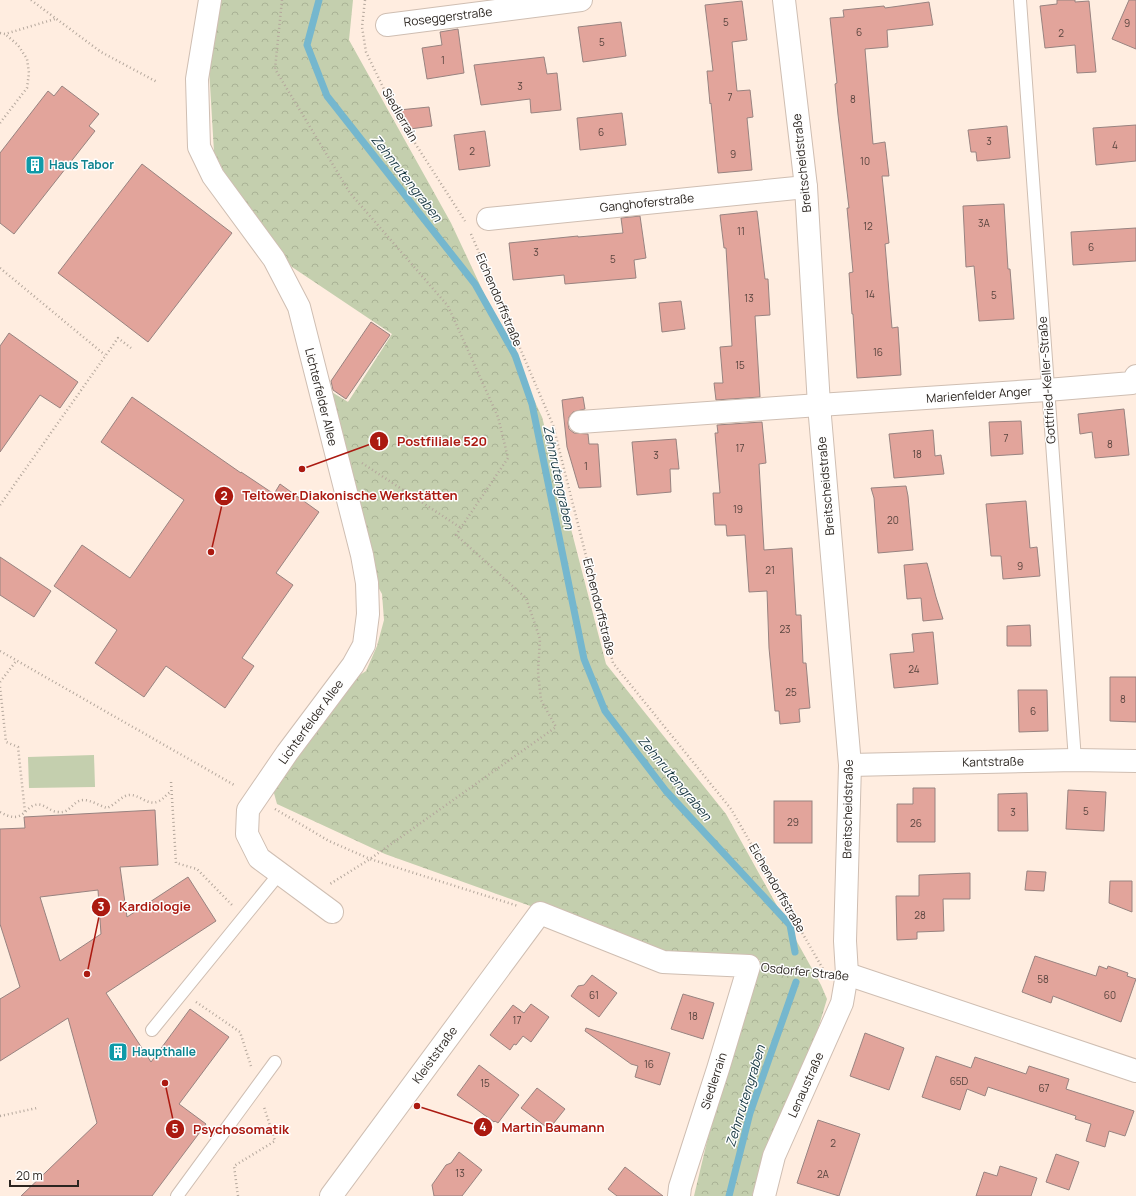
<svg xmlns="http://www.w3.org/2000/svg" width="1136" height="1196" font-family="Manrope,sans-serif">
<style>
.grass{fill:#c4cfae}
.park{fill:url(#park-crowns)}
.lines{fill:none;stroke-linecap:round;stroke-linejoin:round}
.stream{stroke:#75b7ce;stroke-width:7}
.building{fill:#e2a49b;stroke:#988380;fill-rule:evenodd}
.lane-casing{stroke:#cfbeb2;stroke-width:14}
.street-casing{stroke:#cfbeb2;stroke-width:24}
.path{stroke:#b4a79c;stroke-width:2.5;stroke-dasharray:1 3;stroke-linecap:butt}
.lane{stroke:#fff;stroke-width:12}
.street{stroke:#fff;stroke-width:22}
.labels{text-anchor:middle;stroke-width:3;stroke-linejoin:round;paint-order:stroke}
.number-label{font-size:10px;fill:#59453f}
.street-label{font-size:12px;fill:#2b2520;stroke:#fefefe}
.culture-label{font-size:12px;font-weight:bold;fill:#0d838f;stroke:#fefefe;text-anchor:start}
.water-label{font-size:13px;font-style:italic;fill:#173741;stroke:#fefefe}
.leader{fill:none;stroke:#ab1a11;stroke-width:1.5}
.callout-dot{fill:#ab1a11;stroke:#fefefe;stroke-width:1.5}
.mark-label{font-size:12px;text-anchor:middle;font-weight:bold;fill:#fff}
.callout-label{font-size:13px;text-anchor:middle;font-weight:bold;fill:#ab1a11;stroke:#fefefe;stroke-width:3;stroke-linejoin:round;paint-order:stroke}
</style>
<defs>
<pattern id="park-crowns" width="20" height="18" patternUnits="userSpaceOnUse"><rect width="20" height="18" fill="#c4cfae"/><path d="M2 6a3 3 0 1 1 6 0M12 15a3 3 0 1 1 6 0" fill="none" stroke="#a9b295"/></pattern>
</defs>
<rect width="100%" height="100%" fill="#ffede0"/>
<polygon class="grass" points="94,755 95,787 29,788 28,757"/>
<polygon class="park" points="221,0 353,0 349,40 451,223 542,417 606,664 726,814 821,985 827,999 808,1062 766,1147 752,1196 694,1196 709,1133 760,960 657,956 553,914 385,854 277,804 272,786 349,682 366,671 377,646 384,620 382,594 373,578 322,386 348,402 392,334 292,267 239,202 214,152 209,68"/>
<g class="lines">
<g class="stream">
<polyline points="319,0 307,45 327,96 475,284 515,355 532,404 584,659 605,711 666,791 790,925 795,952"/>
<polyline points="729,1196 750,1113 796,982"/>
</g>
</g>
<g class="building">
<polygon points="1057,0 1075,0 1075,2 1089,1 1096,72 1077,73 1075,45 1045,48 1040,6 1057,4"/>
<polygon points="1129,0 1136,0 1136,49 1112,39"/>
<polygon points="742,1 747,40 732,42 737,91 750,90 753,117 747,118 752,170 718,173 711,103 710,104 707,71 713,71 705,5"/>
<polygon points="929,2 933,25 887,30 888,47 865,49 873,144 885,142 889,176 882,176 889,243 885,244 892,328 898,327 901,375 857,378 853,314 852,314 849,273 853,272 847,208 849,208 838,115 835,84 837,83 830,18 844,17 843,10 884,6 885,8"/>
<polygon points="621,22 626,56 583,62 578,27"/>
<polygon points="458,29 464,73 427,79 422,48 442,45 440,32"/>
<polygon points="544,57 547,74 557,73 561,110 531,113 530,99 481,105 474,65"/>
<polygon points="62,86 99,114 89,126 95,131 14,234 0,223 0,153 48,91 54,96"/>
<polygon points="429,107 432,126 410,129 399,110"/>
<polygon points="622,113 626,145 580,150 577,118"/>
<polygon points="1136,125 1136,161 1096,165 1093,128"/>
<polygon points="1007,126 1010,158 977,161 976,152 971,152 968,130"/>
<polygon points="485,131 490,166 459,170 454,135"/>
<polygon points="142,164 232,233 148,342 58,273"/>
<polygon points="1004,204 1008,269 1010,269 1014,319 979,321 974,266 966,267 963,206"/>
<polygon points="757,211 765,279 768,279 770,315 755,316 760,397 716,400 714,383 723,383 720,347 732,346 726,248 724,248 720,215"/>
<polygon points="640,216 646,258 634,260 636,278 565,284 564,275 513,280 509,243 578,236 578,237 623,233 621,218"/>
<polygon points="1136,228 1136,261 1073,265 1071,232"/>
<polygon points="681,301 685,329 662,332 659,303"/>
<polygon points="371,322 390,335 346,399 333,390 331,381"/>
<polygon points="9,333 78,382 60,408 40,395 0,452 0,346"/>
<polygon points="132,397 241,473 241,472 274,494 280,484 319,512 276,573 293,585 242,658 254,666 225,708 166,666 144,697 95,663 117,630 54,586 82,545 130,578 184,500 101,442"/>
<polygon points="583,397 585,409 573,412 569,417 568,423 569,429 574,433 588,434 589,444 598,444 601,487 579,488 567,447 562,400"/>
<polygon points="1124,409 1129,455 1095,458 1092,432 1080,434 1078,414"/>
<polygon points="1021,421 1023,454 991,456 989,422"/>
<polygon points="762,422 766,463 759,464 764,550 792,548 796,615 801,615 803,663 806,663 810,708 799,709 800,722 780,724 779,711 775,711 769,648 767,591 749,592 745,535 727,536 726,525 715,525 713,493 720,493 715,433 718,433 717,425"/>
<polygon points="933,430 935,456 941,455 944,474 894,478 889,434"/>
<polygon points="676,439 679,469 670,469 671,492 637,495 632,442"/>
<polygon points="906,486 908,496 913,550 878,553 874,498 871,488"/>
<polygon points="1026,501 1030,548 1037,547 1040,576 1003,579 1001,556 991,556 986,504"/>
<polygon points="0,557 51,591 34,617 0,595"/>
<polygon points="927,563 936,597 943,619 923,621 921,598 907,599 904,565"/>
<polygon points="1030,625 1031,646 1007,646 1007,626"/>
<polygon points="933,632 938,684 894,688 890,654 914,652 912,634"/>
<polygon points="1110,677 1136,677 1136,722 1110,721"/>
<polygon points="1018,690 1047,690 1048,731 1019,732"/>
<polygon points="913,788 935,788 935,842 897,842 897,804 913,804"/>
<polygon points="1068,790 1106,792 1104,831 1066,829"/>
<polygon points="1027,793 1028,831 998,831 998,794"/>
<rect x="774" y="801" width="38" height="42"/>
<path d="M155,810L158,865L120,867L127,917L188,877L216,921L106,993L151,1062L190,1009L229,1037L179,1104L206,1124L152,1196H21L97,1123L68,1018L0,1061V999L20,987L0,924V829L25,828L24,817ZM98,890L101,934L60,961L40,897Z"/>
<polygon points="1027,871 1046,872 1044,891 1025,890"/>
<polygon points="970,873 970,899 943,899 944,931 917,932 917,939 897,940 896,896 919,896 919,875"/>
<polygon points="1110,881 1132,881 1132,912 1109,903"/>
<polygon points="1035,956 1096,976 1099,966 1107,969 1108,966 1128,973 1127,976 1136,979 1121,1022 1053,996 1051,1003 1022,992"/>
<polygon points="592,975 617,993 599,1017 571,996 578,986 584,985"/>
<polygon points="683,994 714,1003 703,1039 671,1029"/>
<polygon points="531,1004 549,1017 531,1042 523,1036 516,1045 514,1044 510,1050 490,1035 513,1005 524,1013"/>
<polygon points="586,1028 670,1053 660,1085 635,1077 638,1066 631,1064 585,1031"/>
<polygon points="865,1033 904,1048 889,1090 850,1076"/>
<polygon points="936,1056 971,1068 975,1057 1026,1074 1029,1066 1069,1079 1066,1089 1134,1111 1125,1136 1109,1131 1105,1147 1086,1141 1091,1124 1075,1119 1076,1116 988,1087 985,1096 967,1089 960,1110 922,1097"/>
<polygon points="479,1065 519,1095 498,1123 495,1121 494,1122 457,1095"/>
<polygon points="537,1088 565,1109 549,1129 521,1108"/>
<polygon points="818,1120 860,1134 839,1196 797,1183"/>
<polygon points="459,1152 482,1170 462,1196 434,1196 432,1185 446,1165 451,1163"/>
<polygon points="1056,1154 1079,1162 1069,1190 1046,1182"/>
<polygon points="1000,1166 1037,1178 1031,1196 976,1196 984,1172 997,1176"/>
<polygon points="625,1167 663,1196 617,1196 608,1189"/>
</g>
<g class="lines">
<g class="lane-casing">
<g id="lane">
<polyline points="1020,0 1075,760"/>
<polyline points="152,1030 279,874"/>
<polyline points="177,1196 275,1062"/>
</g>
</g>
<g class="street-casing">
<g id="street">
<polyline points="210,0 197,79 199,147 213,176 274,259 299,307 362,555 367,583 368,614 364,645 353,665 287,753 248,810 247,834 259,858 332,912"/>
<polyline points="387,25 581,0"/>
<polyline points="488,219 806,187"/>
<polyline points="580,422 819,405 1047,390 1132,383 1136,376"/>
<polyline points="850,765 1075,760 1136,761"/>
<polyline points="847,974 1136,1071"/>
<polyline points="331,1196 540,913 663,962 749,966 718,1069 680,1187 679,1196"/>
<polyline points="764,1196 774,1156 842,1003 847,974 845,941 850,765 819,405 806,187 784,0"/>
</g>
</g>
<g class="path">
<polyline points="31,0 101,52 157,82"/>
<polyline points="282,0 275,69 350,193 448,306 498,417 508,458 456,535 526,598 540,639 538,672 541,700 556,727 370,859 330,884"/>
<polyline points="365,0 362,27 366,52 395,112 465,221"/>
<polyline points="0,33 5,34 55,19"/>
<polyline points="0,123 27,88 29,73 27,59 18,45 5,34"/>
<polyline points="471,234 553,425 613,663 731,809 823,969"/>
<polyline points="0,268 105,355"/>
<polyline points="362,463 461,528"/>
<polyline points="0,505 118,338 131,348"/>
<polyline points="0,651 236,786"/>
<polyline points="0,682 17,660"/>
<polyline points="0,687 6,742 18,747 25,812"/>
<polyline points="171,782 176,863 197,869 232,905"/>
<polyline points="275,809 329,841 370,859 518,906"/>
<path d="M0,812C9,817 17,820 25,812C28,809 31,806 35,805C43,802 50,812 58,812C71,814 72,800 84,800C91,800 100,806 107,808C115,805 121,796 129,795C140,794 148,807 159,801C164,799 166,794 171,792"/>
<polyline points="772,968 824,972"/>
<polyline points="196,1002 240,1032 251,1066"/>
<polyline points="0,1116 37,1108"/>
<polyline points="238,1196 234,1166 275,1141 264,1107"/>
</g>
<use href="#lane" class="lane"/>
<use href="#street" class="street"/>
</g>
<defs>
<g id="building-square" transform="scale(1)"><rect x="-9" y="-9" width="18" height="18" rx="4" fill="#0f9aa8" stroke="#fefefe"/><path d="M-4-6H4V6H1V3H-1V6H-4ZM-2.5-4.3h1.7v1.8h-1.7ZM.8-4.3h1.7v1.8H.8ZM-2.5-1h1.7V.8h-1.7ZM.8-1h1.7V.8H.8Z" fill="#fff"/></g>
</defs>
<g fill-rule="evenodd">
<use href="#building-square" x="35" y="165"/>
<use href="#building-square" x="118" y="1052"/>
</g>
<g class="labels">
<g class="number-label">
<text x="726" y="26">5</text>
<text x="1127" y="27">9</text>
<text x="859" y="36">6</text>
<text x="1061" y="37">2</text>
<text x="602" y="46">5</text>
<text x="443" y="64">1</text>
<text x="520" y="90">3</text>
<text x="730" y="101">7</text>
<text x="853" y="103">8</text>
<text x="601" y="136">6</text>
<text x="989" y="145">3</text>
<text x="1115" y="149">4</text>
<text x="472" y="155">2</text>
<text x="733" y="158">9</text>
<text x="865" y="165">10</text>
<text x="984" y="227">3A</text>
<text x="868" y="230">12</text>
<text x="741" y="235">11</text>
<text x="1091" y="251">6</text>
<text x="536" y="256">3</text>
<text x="613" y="263">5</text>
<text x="870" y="298">14</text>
<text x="994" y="299">5</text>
<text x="749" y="302">13</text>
<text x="878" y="356">16</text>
<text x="740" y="369">15</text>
<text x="1006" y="442">7</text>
<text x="1110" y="448">8</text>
<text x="740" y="452">17</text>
<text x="917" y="458">18</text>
<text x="656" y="459">3</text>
<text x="586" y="470">1</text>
<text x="738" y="513">19</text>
<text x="893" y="524">20</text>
<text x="1020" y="570">9</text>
<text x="770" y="574">21</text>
<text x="785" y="633">23</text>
<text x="914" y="673">24</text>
<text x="791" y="696">25</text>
<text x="1123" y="703">8</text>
<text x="1033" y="715">6</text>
<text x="1086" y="815">5</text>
<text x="1013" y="816">3</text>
<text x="793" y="826">29</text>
<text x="916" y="827">26</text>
<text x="920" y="919">28</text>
<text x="1043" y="983">58</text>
<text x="594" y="999">61</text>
<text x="1110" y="999">60</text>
<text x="693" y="1020">18</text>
<text x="517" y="1024">17</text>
<text x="649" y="1068">16</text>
<text x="959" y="1085">65D</text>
<text x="485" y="1087">15</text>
<text x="1044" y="1092">67</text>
<text x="833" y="1147">2</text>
<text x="460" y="1177">13</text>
<text x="823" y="1178">2A</text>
</g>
<g class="street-label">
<text transform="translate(448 17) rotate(-7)" y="4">Roseggerstraße</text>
<text transform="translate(400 115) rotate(60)" y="4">Siedlerrain</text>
<text transform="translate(802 163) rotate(-96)" y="4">Breitscheidstraße</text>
<text transform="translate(647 203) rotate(-6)" y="4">Ganghoferstraße</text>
<text transform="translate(499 300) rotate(67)" y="4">Eichendorffstraße</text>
<text transform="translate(1047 380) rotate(-94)" y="4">Gottfried-Keller-Straße</text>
<text transform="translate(979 395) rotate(-4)" y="4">Marienfelder Anger</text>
<text transform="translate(321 397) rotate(76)" y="4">Lichterfelder Allee</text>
<text transform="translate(826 486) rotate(-95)" y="4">Breitscheidstraße</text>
<text transform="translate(599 607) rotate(76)" y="4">Eichendorffstraße</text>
<text transform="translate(311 722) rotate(-54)" y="4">Lichterfelder Allee</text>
<text transform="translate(993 762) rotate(-1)" y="4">Kantstraße</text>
<text transform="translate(848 809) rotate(-89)" y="4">Breitscheidstraße</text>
<text transform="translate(777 888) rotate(60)" y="4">Eichendorffstraße</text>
<text transform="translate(805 972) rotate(6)" y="4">Osdorfer Straße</text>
<text transform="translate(435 1055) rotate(-54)" y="4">Kleiststraße</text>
<text transform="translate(714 1081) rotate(-72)" y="4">Siedlerrain</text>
<text transform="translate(806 1085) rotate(-66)" y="4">Lenaustraße</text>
</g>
<g class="culture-label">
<text x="49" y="169">Haus Tabor</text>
<text x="132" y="1056">Haupthalle</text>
</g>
<g class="water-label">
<text transform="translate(407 178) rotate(52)" y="5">Zehnrutengraben</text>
<text transform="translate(559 477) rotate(78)" y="5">Zehnrutengraben</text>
<text transform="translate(675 778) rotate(50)" y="5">Zehnrutengraben</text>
<text transform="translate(745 1096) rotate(-73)" y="5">Zehnrutengraben</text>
</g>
</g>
<path class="leader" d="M302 469L379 441M211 552L224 496M87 974L101 907M417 1106L483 1127M165 1083L175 1129"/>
<g class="callout-dot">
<circle cx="302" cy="469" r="4"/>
<circle cx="211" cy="552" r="4"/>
<circle cx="87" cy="974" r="4"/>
<circle cx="417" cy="1106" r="4"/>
<circle cx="165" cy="1083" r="4"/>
<circle cx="379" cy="441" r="10"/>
<circle cx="224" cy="496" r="10"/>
<circle cx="101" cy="907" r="10"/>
<circle cx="483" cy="1127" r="10"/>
<circle cx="175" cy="1129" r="10"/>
</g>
<g class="mark-label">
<text x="379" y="446">1</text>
<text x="224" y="500">2</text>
<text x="101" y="911">3</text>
<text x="483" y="1131">4</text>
<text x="175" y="1133">5</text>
</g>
<g class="callout-label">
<text x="442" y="446">Postfiliale 520</text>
<text x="350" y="500">Teltower Diakonische Werkstätten</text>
<text x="155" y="911">Kardiologie</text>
<text x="553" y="1132">Martin Baumann</text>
<text x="241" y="1134">Psychosomatik</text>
</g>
<path d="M10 1180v6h68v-6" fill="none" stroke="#2b2520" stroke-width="2"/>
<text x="16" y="1180" font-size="12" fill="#2b2520" stroke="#fefefe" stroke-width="3" paint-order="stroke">20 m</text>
</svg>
